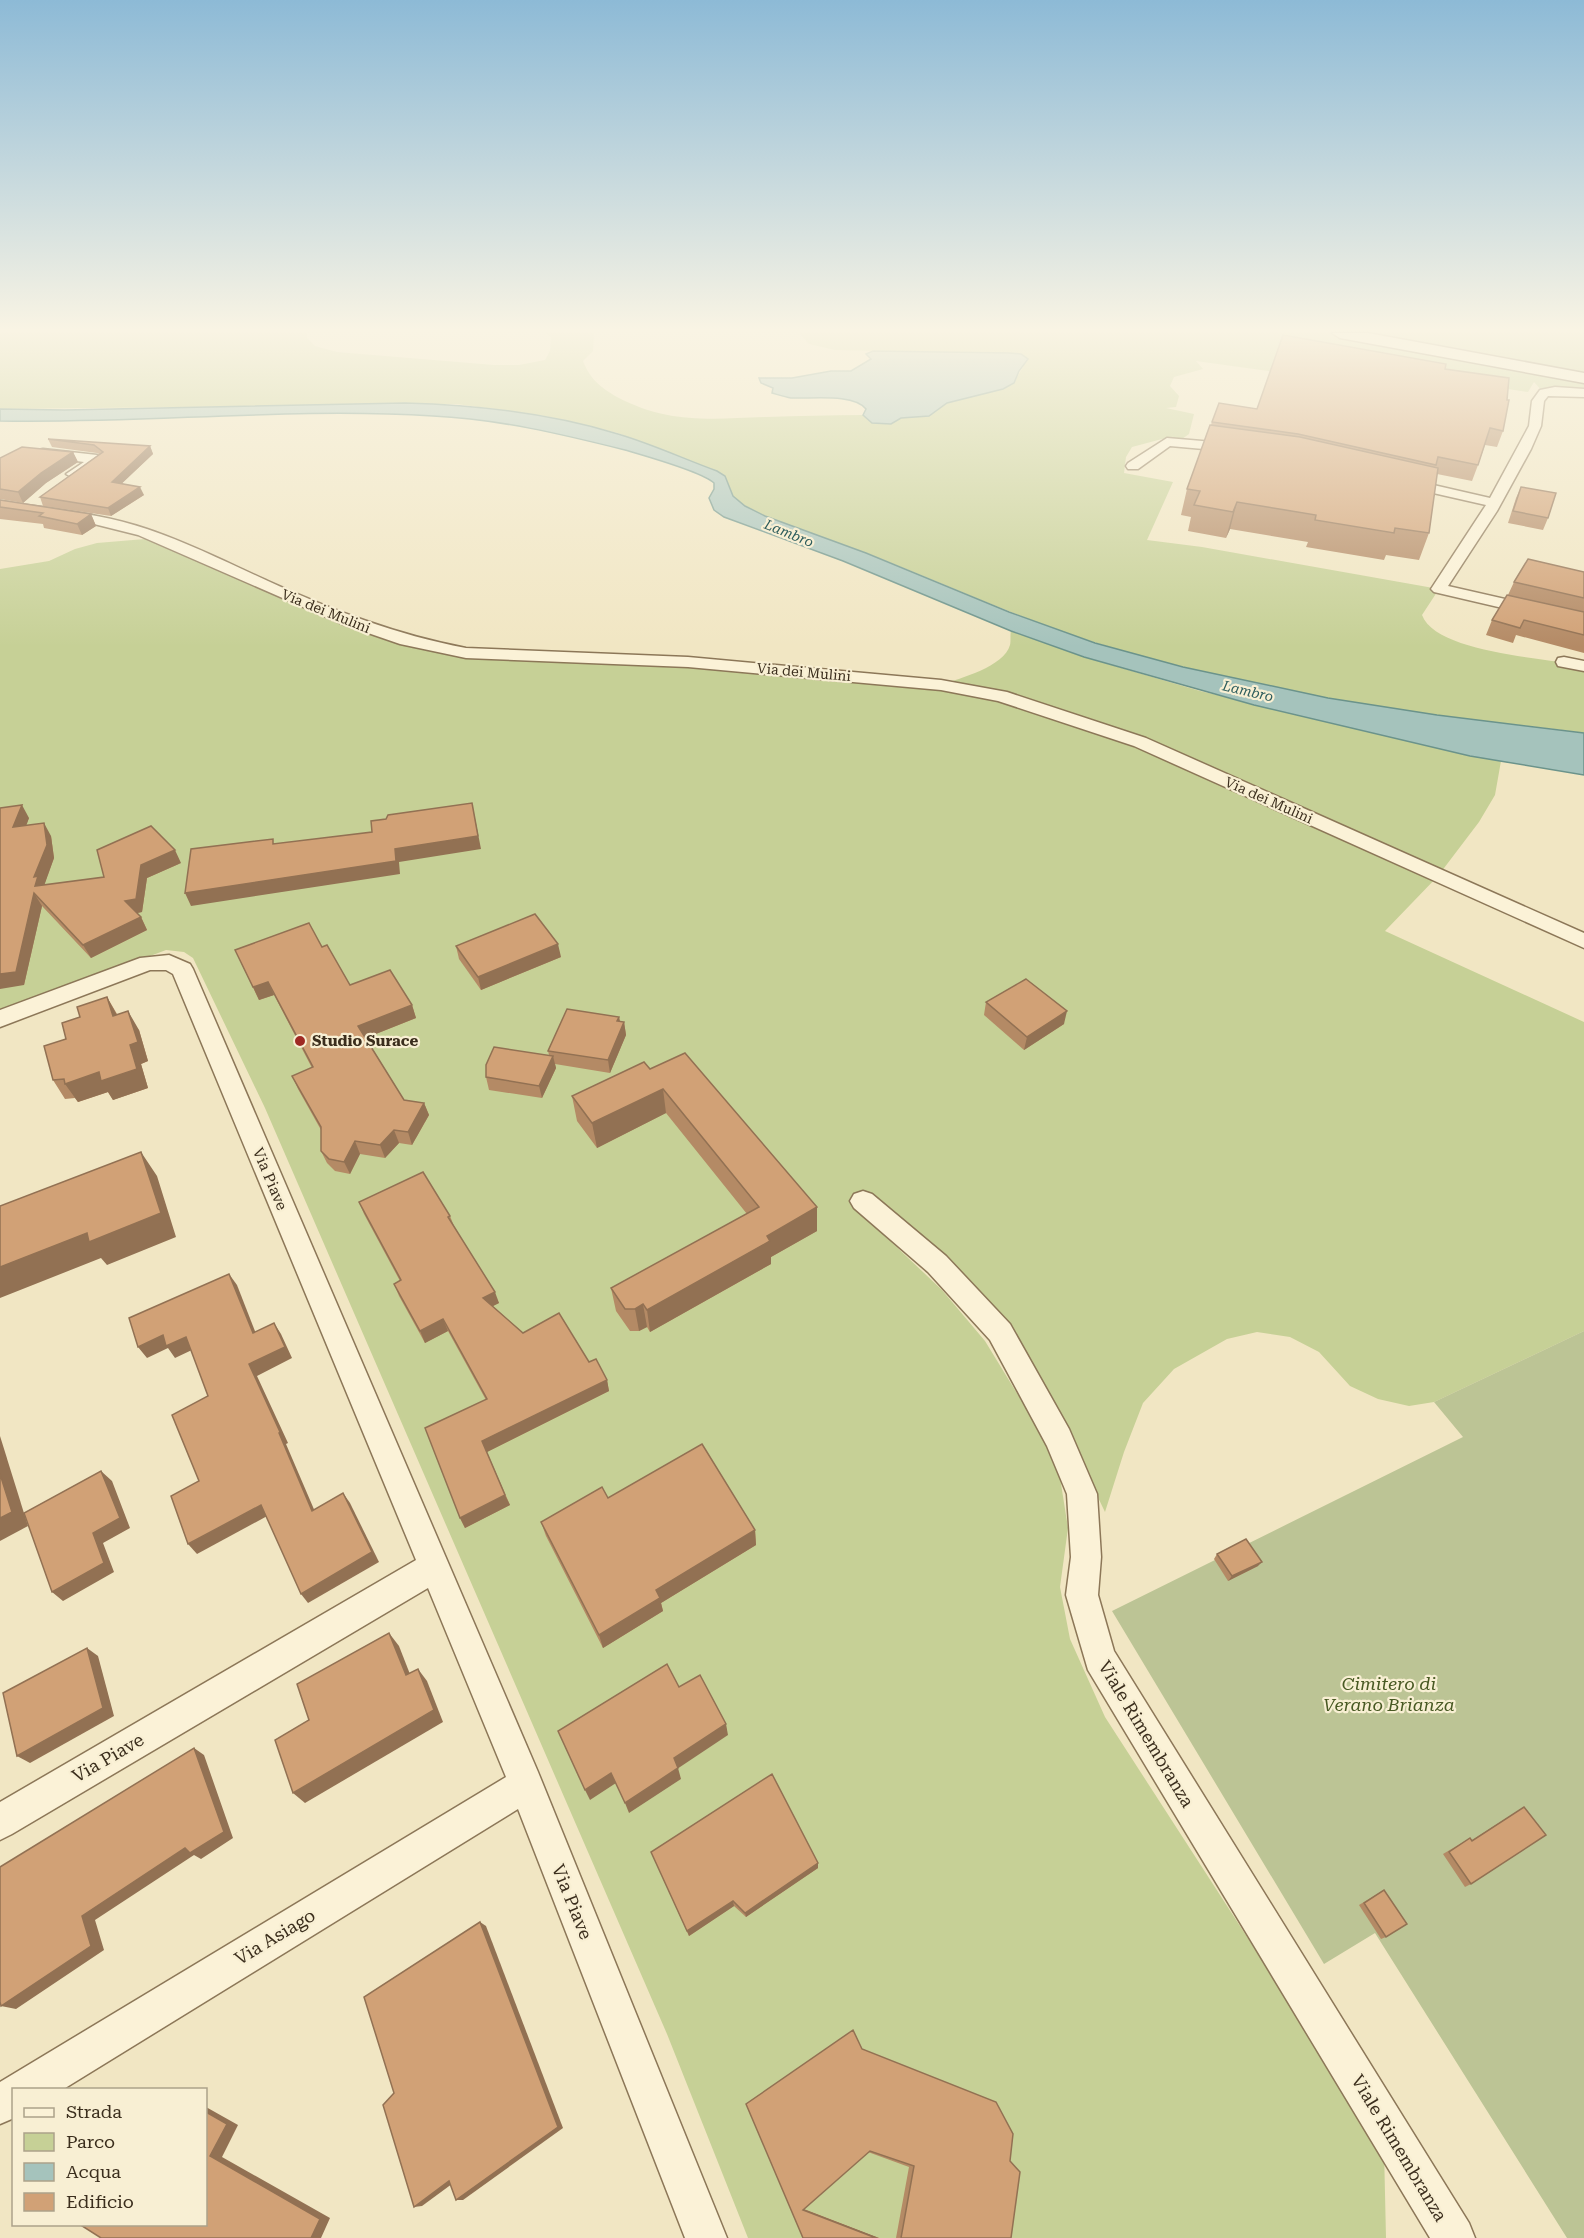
<svg xmlns="http://www.w3.org/2000/svg" width="1584" height="2238" font-family="'Roboto Serif',serif">
<style>
.green{fill:#c6d096}
.cemetery{fill:#bcc495}
.water{fill:#a5c3bc;stroke:#6b938b;stroke-width:1.5}
.lines{fill:none;stroke-linecap:round;stroke-linejoin:round}
.street-casing{stroke:#8c7758;stroke-width:3}
.secondary-casing{stroke:#6e583b;stroke-width:3}
.street{fill:#fbf2d7;fill-rule:evenodd}
.secondary{fill:#fbf2d7;fill-rule:evenodd}
.wall{fill:#b48a65}
.shaded-wall{fill:#927153}
.building{fill:#d1a176;stroke:#927153;stroke-width:1.5}
.poi-dot{fill:#9f2a24;stroke:#f8efd3;stroke-width:2}
.labels{text-anchor:middle;stroke-width:4.5;stroke-linejoin:round;paint-order:stroke}
.far-water-label{font-size:14px;font-style:italic;fill:#2c5c5c;stroke:#f8efd3}
.far-street-label{font-size:14px;fill:#3b2e1d;stroke:#f8efd3}
.poi-label{font-size:15px;font-weight:bold;fill:#3b2e1d;stroke:#f8efd3;text-anchor:start}
.street-label{font-size:15px;fill:#3b2e1d;stroke:#f8efd3}
.near-park-label{font-size:18px;font-style:italic;fill:#485923;stroke:#f8efd3}
.near-street-label{font-size:18px;fill:#3b2e1d;stroke:#f8efd3}
</style>
<rect width="100%" height="100%" fill="#f1e6c3"/>
<g class="green">
<path d="M0,333H307V338L315,346L337,352L494,365H519L545,360L550,351L551,337L545,333H594L593,351L583,361C590,379 600,387 617,397C668,424 710,419 766,417C798,416 830,415 863,415L872,423L891,424L901,418L929,416L947,403L1003,389L1017,377L1023,367L1021,354L835,350L809,344L799,333H1340L1584,378V393H1544L1534,382L1528,392L1429,377L1425,393L1196,361L1203,369L1174,377L1170,386L1179,396L1176,407L1166,408L1194,414L1189,434L1182,439H1162L1132,447L1126,457L1124,473L1173,482L1147,540L1202,547L1439,589L1422,615C1436,653 1547,658 1584,666V733C1519,724 1453,719 1389,709C1299,695 1208,675 1120,650C1032,625 949,585 864,552C834,540 754,518 734,497C729,491 727,483 725,476L618,433L545,416L456,404L0,409Z"/>
<polygon points="1352,333 1584,333 1584,376"/>
<path d="M157,538L434,649L941,685C960,678 1004,667 1010,645C1011,641 1010,635 1011,631L1084,657L1200,691L1501,761L1495,795L1479,822L1438,876L1385,931L1584,1022V1331L1434,1402L1409,1406L1378,1399L1350,1386L1319,1352L1290,1337L1257,1332L1227,1339L1174,1369L1143,1403L1124,1452L1105,1512L1051,1400L906,1225L886,1237L942,1290L985,1341L1034,1421L1059,1471L1068,1528L1060,1587L1070,1639L1105,1717L1384,2149L1386,2238H748L667,2034L265,1108L193,958L184,952L166,950L0,1013V569L49,561L75,549L97,543Z"/>
</g>
<polygon class="cemetery" points="1584,1331 1584,2238 1567,2238 1375,1933 1324,1964 1112,1611 1463,1437 1434,1402"/>
<g class="water">
<path d="M873,351L1009,353L1021,354L1028,359L1019,371L1014,383L1003,389L947,403L929,416L901,418L891,424L872,423L863,415L866,409C854,393 811,399 791,398C785,397 779,395 772,393L773,388L761,383L759,378H792L831,371H851L871,359L866,354Z"/>
<path d="M405,403C477,405 550,413 618,434C652,444 684,459 717,471L725,476L733,496L745,506L765,516L866,553L1009,612L1095,643L1183,667L1328,698L1437,715L1584,733V775L1470,756L1254,705L1084,657L1011,631L843,561L724,517L714,510L709,498L714,489V483C703,472 642,455 625,450C561,434 498,419 433,416C288,407 144,424 0,421V409L65,410Z"/>
</g>
<g class="lines">
<g class="street-casing">
<g id="street">
<polygon points="1555,387 1584,389 1584,397 1548,396 1544,401 1541,426 1531,449 1497,511 1448,586 1584,617 1584,627 1434,592 1431,589 1486,505 1398,485 1396,482 1403,478 1490,498 1529,426 1532,401 1540,390"/>
<polygon points="1167,438 1237,444 1244,448 1237,452 1170,446 1138,469 1128,469 1126,466 1128,463"/>
<polygon points="43,449 97,455 104,459 73,478 66,474 84,462 38,456 36,453 38,450"/>
<path d="M0,501C49,509 100,513 147,529C189,543 228,563 268,581C332,610 397,635 466,648L688,657L941,680L1007,692L1146,738L1584,933V948L1134,746L998,701L941,690L688,667L466,658L400,644L342,624L138,535L90,523L0,509Z"/>
<polygon points="1564,657 1584,661 1584,671 1558,666 1556,662 1558,658"/>
<polygon points="169,955 190,964 193,969 538,1772 727,2238 685,2238 518,1809 62,2090 14,2090 14,2118 0,2124 0,2082 506,1777 428,1588 12,1834 0,1840 0,1802 416,1560 173,974 166,970 150,970 0,1027 0,1010 140,958"/>
<polygon points="863,1191 872,1194 946,1256 1010,1324 1069,1429 1097,1494 1101,1557 1098,1595 1114,1651 1469,2223 1475,2238 1430,2238 1088,1670 1066,1595 1071,1557 1067,1494 1047,1446 990,1340 928,1272 854,1208 850,1201 854,1194"/>
</g>
</g>
<g class="secondary-casing">
<polygon id="secondary" points="1332,333 1368,333 1584,373 1584,383 1340,338"/>
</g>
<use href="#street" class="street"/>
<use href="#secondary" class="secondary"/>
</g>
<g class="wall">
<polygon points="1445,369 1503,431 1497,447 1485,445 1478,465 1472,481 1437,474 1429,533 1419,560 1386,555 1384,560 1306,547 1308,542 1230,529 1226,538 1188,531 1191,517 1181,515 1187,489 1212,422 1257,409"/>
<polygon points="48,439 150,446 153,454 122,483 144,495 111,516 43,506 40,497 99,454 97,453 52,447"/>
<polygon points="73,452 78,462 46,483 23,503 0,499 0,458"/>
<polygon points="1521,487 1548,518 1543,530 1508,523 1516,498"/>
<polygon points="0,500 91,514 96,526 82,535 44,528 43,524 0,519"/>
<polygon points="1584,572 1584,653 1516,635 1513,643 1486,635 1492,620 1508,595 1514,582"/>
<polygon points="0,808 29,818 26,825 51,836 54,858 44,885 104,877 181,863 147,878 142,912 137,913 141,917 147,930 91,958 42,906 24,985"/>
<polygon points="456,946 561,957 481,990 459,959"/>
<polygon points="322,947 350,985 412,1005 416,1018 366,1038 404,1100 424,1103 429,1115 412,1145 399,1143 385,1158 360,1154 350,1174 335,1171 327,1163 321,1151 321,1130 298,1089 292,1076 312,1068 274,995 259,1000 235,950"/>
<polygon points="107,997 117,1014 139,1030 148,1061 141,1064 148,1088 113,1100 108,1092 78,1102 75,1098 65,1099 53,1080 66,1039 80,1017"/>
<polygon points="986,1002 1064,1024 1024,1050 984,1015"/>
<polygon points="619,1017 620,1021 624,1022 626,1035 610,1073 555,1064 556,1068 542,1098 489,1090 486,1077 549,1055 548,1051"/>
<polygon points="650,1069 817,1231 771,1257 771,1264 650,1332 647,1327 639,1331 630,1331 616,1311 611,1288 747,1214 666,1113 597,1148 577,1121 572,1096"/>
<polygon points="359,1202 450,1216 454,1226 499,1303 493,1306 523,1333 589,1362 607,1380 609,1391 487,1452 510,1505 465,1528 460,1518 486,1400 448,1331 425,1343 399,1296 394,1284 400,1281 364,1214"/>
<polygon points="541,1522 755,1530 756,1545 661,1603 663,1611 603,1648 546,1536"/>
<polygon points="1217,1554 1258,1566 1228,1581 1214,1559"/>
<polygon points="1524,1807 1471,1884 1465,1887 1443,1854 1470,1838 1472,1840"/>
<polygon points="651,1852 818,1863 818,1868 746,1917 734,1906 689,1936"/>
<polygon points="1384,1890 1386,1937 1381,1939 1359,1905"/>
<polygon points="862,2049 1010,2161 1011,2238 896,2238 909,2167 868,2152 804,2209 879,2238 803,2238 746,2104"/>
</g>
<g class="shaded-wall">
<polygon points="150,446 153,454 115,490 112,482"/>
<polygon points="73,452 78,462 46,483 23,503 18,492 41,473"/>
<polygon points="140,487 144,495 111,516 108,508"/>
<polygon points="1237,502 1230,529 1226,538 1233,512"/>
<polygon points="91,514 96,526 82,535 77,524"/>
<polygon points="472,803 481,849 399,862 400,874 191,906 185,893 395,849"/>
<polygon points="22,805 29,818 21,840 13,827"/>
<polygon points="44,823 51,836 54,858 44,886 35,886 34,877"/>
<polygon points="175,850 181,863 147,878 142,912 132,914 125,901 141,865"/>
<polygon points="34,893 42,906 24,985 0,989 0,974"/>
<polygon points="141,917 147,930 91,958 83,945"/>
<polygon points="558,944 561,957 481,990 478,977"/>
<polygon points="268,982 274,995 259,1000 253,987"/>
<polygon points="107,997 118,1017 113,1016"/>
<polygon points="412,1005 416,1018 363,1039 358,1026"/>
<polygon points="128,1011 139,1030 148,1061 141,1064 148,1088 113,1100 108,1092 78,1102 65,1084 130,1045"/>
<polygon points="1067,1011 1064,1024 1024,1050 1027,1037"/>
<polygon points="619,1017 621,1029 624,1022 626,1035 610,1073 608,1060 617,1021"/>
<polygon points="553,1056 556,1068 542,1098 539,1086"/>
<polygon points="663,1089 666,1113 597,1148 592,1123"/>
<polygon points="424,1103 429,1115 412,1145 408,1132"/>
<polygon points="394,1130 399,1143 385,1158 380,1145"/>
<polygon points="355,1141 360,1154 350,1174 344,1162"/>
<polygon points="141,1152 157,1176 176,1237 107,1265 101,1258 0,1298 0,1267"/>
<polygon points="817,1207 817,1231 771,1257 771,1264 650,1332 647,1310 767,1236"/>
<polygon points="229,1274 237,1285 260,1344 253,1333"/>
<polygon points="495,1292 499,1303 487,1309 483,1298"/>
<polygon points="643,1304 647,1327 639,1331 635,1309"/>
<polygon points="443,1319 448,1331 425,1343 420,1331"/>
<polygon points="274,1323 281,1334 292,1358 257,1376 288,1443 286,1444 319,1521 312,1511 249,1364"/>
<polygon points="163,1335 186,1337 194,1349 175,1358 168,1348 147,1358 138,1347"/>
<polygon points="607,1380 609,1391 487,1452 482,1441"/>
<polygon points="0,1436 28,1526 0,1541"/>
<polygon points="101,1471 112,1481 130,1528 103,1543 114,1572 63,1601 52,1592 93,1533"/>
<polygon points="343,1493 350,1503 379,1562 308,1603 301,1594"/>
<polygon points="505,1495 510,1505 465,1528 460,1518"/>
<polygon points="261,1505 269,1515 197,1554 188,1544"/>
<polygon points="755,1530 756,1545 661,1603 663,1611 603,1648 599,1635 656,1590"/>
<polygon points="1262,1562 1258,1566 1228,1581 1232,1576"/>
<polygon points="389,1633 399,1646 415,1687 406,1675"/>
<polygon points="87,1648 98,1656 114,1716 30,1763 17,1756"/>
<polygon points="418,1669 427,1681 443,1722 305,1803 293,1793"/>
<polygon points="726,1724 728,1735 677,1769 674,1758"/>
<polygon points="194,1748 204,1755 233,1838 201,1859 194,1855 95,1920 104,1950 16,2009 1,2006 82,1916"/>
<polygon points="678,1768 681,1779 629,1813 625,1803"/>
<polygon points="611,1773 616,1783 590,1800 585,1790"/>
<polygon points="818,1863 818,1868 746,1917 745,1913"/>
<polygon points="733,1901 734,1906 689,1936 687,1931"/>
<polygon points="480,1922 486,1926 563,2128 463,2200 456,2200"/>
<polygon points="206,2107 238,2125 222,2157 330,2218 321,2238 311,2238 210,2156"/>
<polygon points="449,2181 456,2181 422,2206 414,2207"/>
<polygon points="803,2209 879,2238 876,2238 803,2210"/>
</g>
<g class="building">
<polygon points="1283,335 1446,364 1445,369 1509,378 1507,400 1509,400 1503,431 1490,428 1478,465 1438,457 1436,465 1298,434 1212,422 1219,403 1257,409"/>
<polygon points="1210,425 1300,437 1438,468 1429,533 1395,528 1394,533 1315,520 1316,515 1237,502 1233,512 1194,505 1200,491 1187,489"/>
<polygon points="48,439 150,446 112,482 140,487 108,508 40,497 103,452 94,445"/>
<polygon points="22,447 73,452 41,473 18,492 0,489 0,458"/>
<polygon points="1521,487 1556,493 1548,518 1513,511"/>
<polygon points="0,500 91,514 77,524 39,516 43,513 0,507"/>
<polygon points="1528,559 1584,572 1584,598 1514,582"/>
<polygon points="1507,595 1584,612 1584,635 1524,620 1520,628 1492,620"/>
<polygon points="472,803 478,836 395,849 396,861 185,893 191,849 273,839 273,844 372,832 371,821 386,819 388,815"/>
<polygon points="22,805 13,827 44,823 47,845 34,877 38,876 35,886 104,877 97,850 151,826 175,850 141,865 136,899 125,901 141,917 83,945 34,893 16,972 0,974 0,808"/>
<polygon points="535,914 558,944 478,977 456,946"/>
<polygon points="309,923 322,947 327,945 350,985 390,970 412,1005 358,1026 404,1100 424,1103 408,1132 394,1130 380,1145 355,1141 344,1162 329,1159 321,1151 321,1127 292,1076 313,1067 268,982 253,987 235,950"/>
<polygon points="1026,979 1067,1011 1027,1037 986,1002"/>
<polygon points="107,997 113,1016 128,1011 138,1042 130,1045 137,1069 101,1081 99,1072 65,1084 64,1079 53,1080 44,1046 66,1039 62,1023 80,1017 77,1007"/>
<polygon points="567,1009 619,1017 617,1021 624,1022 608,1060 548,1051"/>
<polygon points="494,1047 553,1056 539,1086 486,1077 486,1065"/>
<polygon points="685,1053 817,1207 767,1236 770,1241 647,1310 643,1304 635,1309 625,1309 611,1288 759,1207 663,1089 592,1123 572,1096 644,1062 650,1069"/>
<polygon points="141,1152 161,1213 89,1242 87,1233 0,1267 0,1206"/>
<polygon points="423,1172 450,1216 448,1217 495,1292 483,1298 523,1333 559,1313 589,1362 596,1359 607,1380 482,1441 505,1495 460,1518 425,1428 487,1399 443,1319 420,1331 394,1284 401,1280 359,1202"/>
<polygon points="229,1274 253,1333 274,1323 285,1347 249,1364 280,1432 279,1433 312,1511 343,1493 372,1552 301,1594 261,1505 188,1544 171,1496 199,1481 172,1415 208,1396 186,1337 166,1346 163,1335 138,1347 129,1318"/>
<polygon points="702,1444 755,1530 656,1590 660,1598 599,1635 541,1522 602,1487 608,1498"/>
<polygon points="101,1471 120,1518 93,1533 104,1563 52,1592 24,1513"/>
<polygon points="0,1474 12,1512 0,1518"/>
<polygon points="1246,1539 1262,1562 1232,1576 1217,1554"/>
<polygon points="389,1633 406,1675 418,1669 434,1710 293,1793 275,1740 309,1720 297,1684"/>
<polygon points="87,1648 103,1708 17,1756 3,1693"/>
<polygon points="667,1664 679,1687 700,1675 726,1724 674,1758 678,1768 625,1803 611,1773 585,1790 558,1731"/>
<polygon points="194,1748 224,1832 190,1853 185,1848 82,1916 91,1946 1,2006 0,2002 0,1867"/>
<polygon points="772,1774 818,1863 745,1913 733,1901 687,1931 651,1852"/>
<polygon points="1524,1807 1546,1835 1471,1884 1449,1852 1470,1838 1472,1841"/>
<polygon points="1384,1890 1407,1924 1386,1937 1364,1903"/>
<polygon points="480,1922 558,2127 456,2200 449,2181 414,2207 383,2105 394,2093 364,1997"/>
<polygon points="853,2030 862,2049 996,2102 1013,2134 1010,2161 1020,2172 1011,2238 901,2238 914,2166 870,2151 803,2210 876,2238 803,2238 746,2104"/>
<polygon points="206,2112 227,2124 210,2156 320,2219 311,2238 101,2238 79,2224 206,2224"/>
</g>
<linearGradient id="sky" x2="0" y2="1"><stop stop-color="#8dbad6"/><stop offset="0.51" stop-color="#f9f4e4"/><stop offset="1" stop-color="#f9f4e4" stop-opacity="0"/></linearGradient>
<rect width="1584" height="647" fill="url(#sky)"/>
<circle class="poi-dot" cx="300" cy="1041" r="6"/>
<g class="labels">
<g class="far-water-label">
<text transform="translate(789 533) rotate(22)" y="5">Lambro</text>
<text transform="translate(1248 691) rotate(13)" y="5">Lambro</text>
</g>
<g class="far-street-label">
<text transform="translate(326 611) rotate(22)" y="5">Via dei Mulini</text>
<text transform="translate(804 672) rotate(5)" y="5">Via dei Mulini</text>
<text transform="translate(1269 800) rotate(24)" y="5">Via dei Mulini</text>
</g>
<g class="poi-label">
<text x="312" y="1046">Studio Surace</text>
</g>
<g class="street-label">
<text transform="translate(270 1179) rotate(67)" y="5">Via Piave</text>
</g>
<g class="near-park-label">
<text x="1389" y="1690">Cimitero di<tspan x="1389" dy="21">Verano Brianza</tspan></text>
</g>
<g class="near-street-label">
<text transform="translate(1146 1734) rotate(59)" y="6">Viale Rimembranza</text>
<text transform="translate(108 1758) rotate(-30)" y="6">Via Piave</text>
<text transform="translate(572 1902) rotate(68)" y="6">Via Piave</text>
<text transform="translate(275 1937) rotate(-31)" y="6">Via Asiago</text>
<text transform="translate(1399 2148) rotate(59)" y="6">Viale Rimembranza</text>
</g>
</g>
<rect x="12" y="2088" width="195" height="138" fill="#f8efd3" stroke="#aca28a" stroke-width="1.5"/>
<rect x="24" y="2108" width="30" height="9" fill="#fbf2d7" stroke="#aca28a" stroke-width="1.5"/>
<text x="66" y="2118" font-size="18" fill="#3b2e1d">Strada</text>
<rect x="24" y="2133" width="30" height="18" fill="#c6d096" stroke="#aca28a" stroke-width="1.5"/>
<text x="66" y="2148" font-size="18" fill="#3b2e1d">Parco</text>
<rect x="24" y="2163" width="30" height="18" fill="#a5c3bc" stroke="#aca28a" stroke-width="1.5"/>
<text x="66" y="2178" font-size="18" fill="#3b2e1d">Acqua</text>
<rect x="24" y="2193" width="30" height="18" fill="#d1a176" stroke="#aca28a" stroke-width="1.5"/>
<text x="66" y="2208" font-size="18" fill="#3b2e1d">Edificio</text>
</svg>
